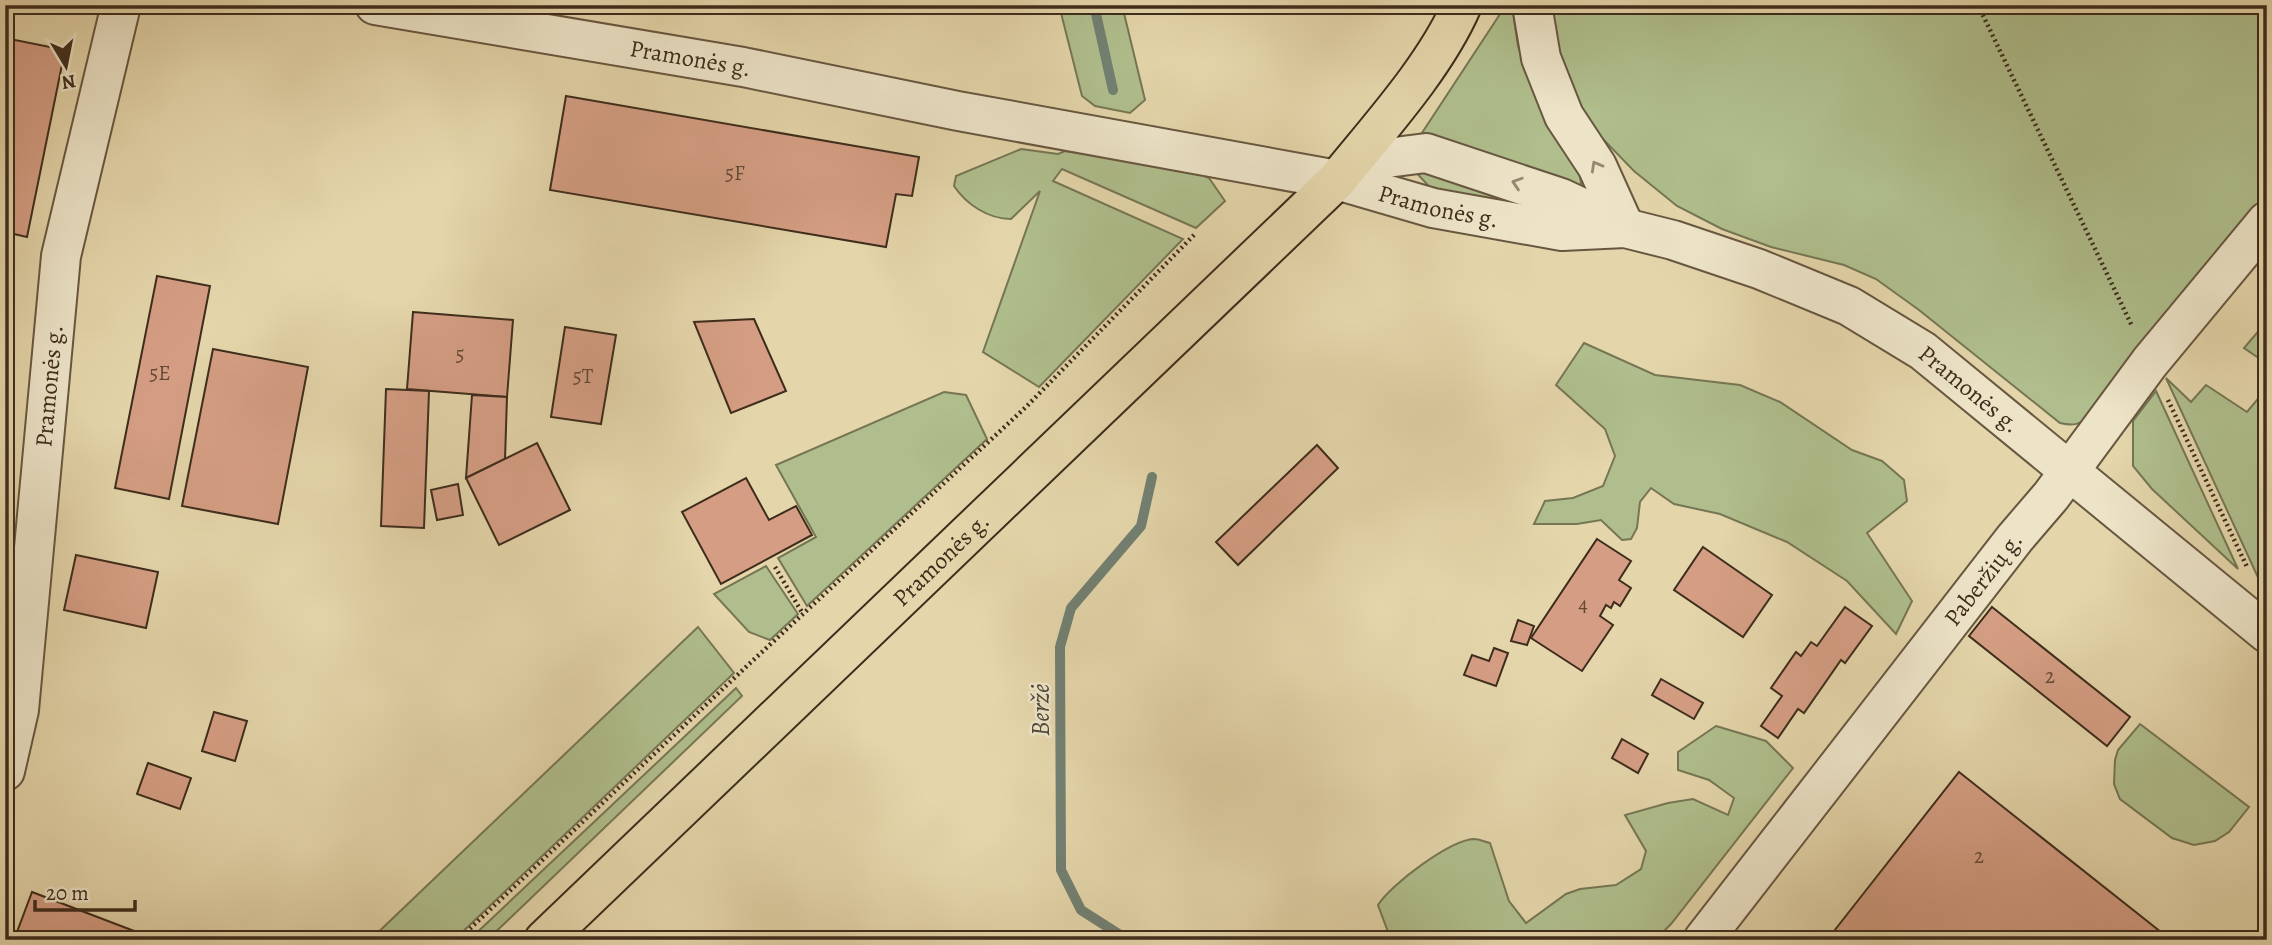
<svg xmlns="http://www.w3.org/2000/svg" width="2272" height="945" font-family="Alegreya,serif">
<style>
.green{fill:#afbe8c;stroke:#767654;stroke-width:2}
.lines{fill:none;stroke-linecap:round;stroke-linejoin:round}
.stream{stroke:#728072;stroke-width:10}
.building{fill:#d59e84;stroke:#3e2d1c;stroke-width:2}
.minor-casing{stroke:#685740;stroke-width:42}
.major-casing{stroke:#3e2d1c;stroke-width:42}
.path{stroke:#3e2d1c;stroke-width:4.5;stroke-dasharray:2 3.5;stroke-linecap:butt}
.minor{stroke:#ede4c8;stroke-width:38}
.major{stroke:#e4d5aa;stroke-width:38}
.oneway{stroke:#968872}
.labels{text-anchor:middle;stroke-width:5;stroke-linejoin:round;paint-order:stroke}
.number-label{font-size:21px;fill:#644936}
.street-label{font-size:24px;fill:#3e2d1c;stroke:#ede4c8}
.water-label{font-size:26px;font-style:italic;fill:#4f4939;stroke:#ede4c8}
</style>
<rect width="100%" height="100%" fill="#e4d5aa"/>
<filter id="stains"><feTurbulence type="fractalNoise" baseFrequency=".00286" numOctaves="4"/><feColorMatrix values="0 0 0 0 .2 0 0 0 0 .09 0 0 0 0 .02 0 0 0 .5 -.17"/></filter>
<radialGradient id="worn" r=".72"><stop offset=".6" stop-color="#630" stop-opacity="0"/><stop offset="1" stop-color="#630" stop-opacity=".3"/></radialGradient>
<g class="green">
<polygon points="1059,5 1122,5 1145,100 1130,113 1095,106 1082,96"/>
<polygon points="1506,5 1512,5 1518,46 1536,98 1580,174 1581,184 1574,189 1418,139"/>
<path d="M1550,5H2267V195L2089,417C2079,425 2073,426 2060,423L1919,310L1876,279L1844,265L1771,247L1722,229L1677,206L1634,171L1599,135L1578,101L1562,70Z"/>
<path d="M1021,149L1058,154L1065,151L1192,170L1209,178L1225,201L1196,228L1062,169L1053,181L1183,239L1039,387L983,352L1040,191L1011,219C988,219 966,204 954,186L956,176Z"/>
<polygon points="1411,167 1563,217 1436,194"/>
<polygon points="2267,321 2267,362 2266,363 2244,348"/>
<polygon points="1584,343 1655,375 1740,385 1780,402 1852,450 1882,461 1904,480 1907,501 1867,533 1912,601 1896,634 1847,581 1787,542 1720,514 1674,504 1651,488 1640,502 1637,528 1631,539 1622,540 1601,520 1577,524 1534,524 1545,501 1573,498 1603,486 1615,456 1605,429 1556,385"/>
<polygon points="2166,378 2191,402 2206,385 2247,412 2267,388 2267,590 2262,586"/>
<polygon points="2156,391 2238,569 2152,489 2133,466 2133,421"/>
<polygon points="944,392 966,395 987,439 807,606 778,558 816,537 776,465"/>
<polygon points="766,566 798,614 770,640 749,632 714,594"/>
<polygon points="698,627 734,673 454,940 370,940"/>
<polygon points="736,688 742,696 505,923 487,940 469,940"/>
<polygon points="2140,724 2249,807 2229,832 2215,841 2194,845 2172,838 2120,799 2114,784 2115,760 2118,750"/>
<path d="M1716,726L1766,741L1793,768L1671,924L1655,940H1391L1378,905C1390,885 1450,840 1474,839C1479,839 1485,842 1490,843L1509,901L1526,923L1566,894L1580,889L1616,885L1641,869L1646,851L1625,815L1668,803L1693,799L1728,815L1734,798L1709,780L1678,770V752Z"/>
</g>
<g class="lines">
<g class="stream">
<polyline points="1094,5 1113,90"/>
<polyline points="1128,940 1081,910 1061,870 1060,647 1071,608 1141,526 1152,477"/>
</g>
</g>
<g class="building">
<polygon points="5,38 65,50 27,237 5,232"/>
<polygon points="566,96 919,157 912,196 896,194 886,247 550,190"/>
<polygon points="157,276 210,286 169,499 115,488"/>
<polygon points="413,312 513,320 507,397 407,389"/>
<polygon points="754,319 786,391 731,413 694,322"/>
<polygon points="565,327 616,335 601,424 551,417"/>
<polygon points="213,349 308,367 278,524 182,506"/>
<polygon points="386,389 429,391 424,528 381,526"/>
<polygon points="472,395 507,397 505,459 466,478"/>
<polygon points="537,443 570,510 499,545 466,478"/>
<polygon points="1317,445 1338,468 1238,565 1216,542"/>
<polygon points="746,478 769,520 796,506 812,535 721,584 682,512"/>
<polygon points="458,484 463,515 437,520 431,490"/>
<polygon points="1597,539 1631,561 1619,580 1631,588 1620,606 1614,602 1611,608 1606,605 1600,616 1613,625 1582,671 1531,638"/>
<polygon points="1703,547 1772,595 1743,637 1674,590"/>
<polygon points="76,555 158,572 146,628 64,610"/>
<polygon points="1845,607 1872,626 1845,663 1841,660 1804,713 1798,709 1778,738 1761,726 1782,696 1771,688 1796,652 1801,656 1811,642 1817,646"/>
<polygon points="1992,607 2130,717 2107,746 1969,636"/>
<polygon points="1518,620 1534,626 1527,645 1511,641"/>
<polygon points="1494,648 1508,653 1496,686 1464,675 1472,655 1489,661"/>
<polygon points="1661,679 1703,703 1694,719 1652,695"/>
<polygon points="214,712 247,721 235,761 202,751"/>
<polygon points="1622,739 1648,754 1638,773 1612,758"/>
<polygon points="148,763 191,778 180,809 137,794"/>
<polygon points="1959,772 2171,940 1827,940"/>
<polygon points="32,892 155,939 154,940 14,940"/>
</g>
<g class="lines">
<g class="minor-casing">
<g id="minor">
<path id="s1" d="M375,5L743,67L958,111L1337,180L1433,208L1562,231L1625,228"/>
<polyline points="1532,5 1541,58 1564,116 1597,166 1625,228"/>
<path id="s2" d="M1337,180L1387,158L1426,153L1561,198L1625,228L1673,240L1759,269L1849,306L1923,351L2267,633"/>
<path id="s3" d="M5,771L19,710L61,256L121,5"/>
<path id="s4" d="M1703,940L2015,538L2051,496L2150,362L2267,221"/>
</g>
</g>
<g class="major-casing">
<g id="major">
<path id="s5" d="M544,940L1337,180C1379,128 1435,67 1462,5"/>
</g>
</g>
<g class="path">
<polyline points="1978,5 2132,326"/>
<polyline points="2168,400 2248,569"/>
<polyline points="775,567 803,614"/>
<polyline points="458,940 748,665 1026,407 1194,235"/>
</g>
<use href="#minor" class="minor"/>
<use href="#major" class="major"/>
</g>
<defs><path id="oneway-chevron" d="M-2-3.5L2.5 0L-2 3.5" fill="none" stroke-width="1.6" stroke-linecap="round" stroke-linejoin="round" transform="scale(1.75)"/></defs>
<g class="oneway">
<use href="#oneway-chevron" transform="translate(1596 166) rotate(-119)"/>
<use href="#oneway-chevron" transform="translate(1517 183) rotate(-162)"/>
</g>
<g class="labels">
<g class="number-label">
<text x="735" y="180">5F</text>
<text x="460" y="361">5</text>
<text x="160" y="380">5E</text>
<text x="583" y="383">5T</text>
<text x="1583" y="611">4</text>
<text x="2050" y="683">2</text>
<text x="1979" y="863">2</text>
</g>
<g class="street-label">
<text dy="8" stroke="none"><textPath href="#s1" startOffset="320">Pramonės g.</textPath></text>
<text dy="8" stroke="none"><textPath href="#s1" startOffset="1083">Pramonės g.</textPath></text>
<text dy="8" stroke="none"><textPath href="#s3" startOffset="388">Pramonės g.</textPath></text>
<text dy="8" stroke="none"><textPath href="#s2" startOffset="691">Pramonės g.</textPath></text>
<text dy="8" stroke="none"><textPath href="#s5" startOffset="550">Pramonės g.</textPath></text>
<text dy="8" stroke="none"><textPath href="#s4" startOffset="457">Paberžių g.</textPath></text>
</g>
<g class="water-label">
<text transform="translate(1040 710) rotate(-90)" y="9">Beržė</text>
</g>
</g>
<rect width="2272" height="945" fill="none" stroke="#e4d5aa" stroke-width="28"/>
<rect x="7" y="7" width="2258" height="931" fill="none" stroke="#3e2d1c" stroke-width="3.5"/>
<rect x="14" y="14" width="2244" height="917" fill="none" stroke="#3e2d1c" stroke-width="2"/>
<g transform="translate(66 66) rotate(170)" stroke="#ede4c8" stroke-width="5" paint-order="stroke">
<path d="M0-5L12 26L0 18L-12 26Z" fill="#3e2d1c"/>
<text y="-10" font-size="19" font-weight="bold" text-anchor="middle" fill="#3e2d1c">N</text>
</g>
<path d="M35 900v10h100v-10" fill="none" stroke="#3e2d1c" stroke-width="3.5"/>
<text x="46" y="900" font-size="21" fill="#3e2d1c" stroke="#ede4c8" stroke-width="5" paint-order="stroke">20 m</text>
<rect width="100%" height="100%" filter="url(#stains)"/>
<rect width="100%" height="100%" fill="url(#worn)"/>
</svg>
